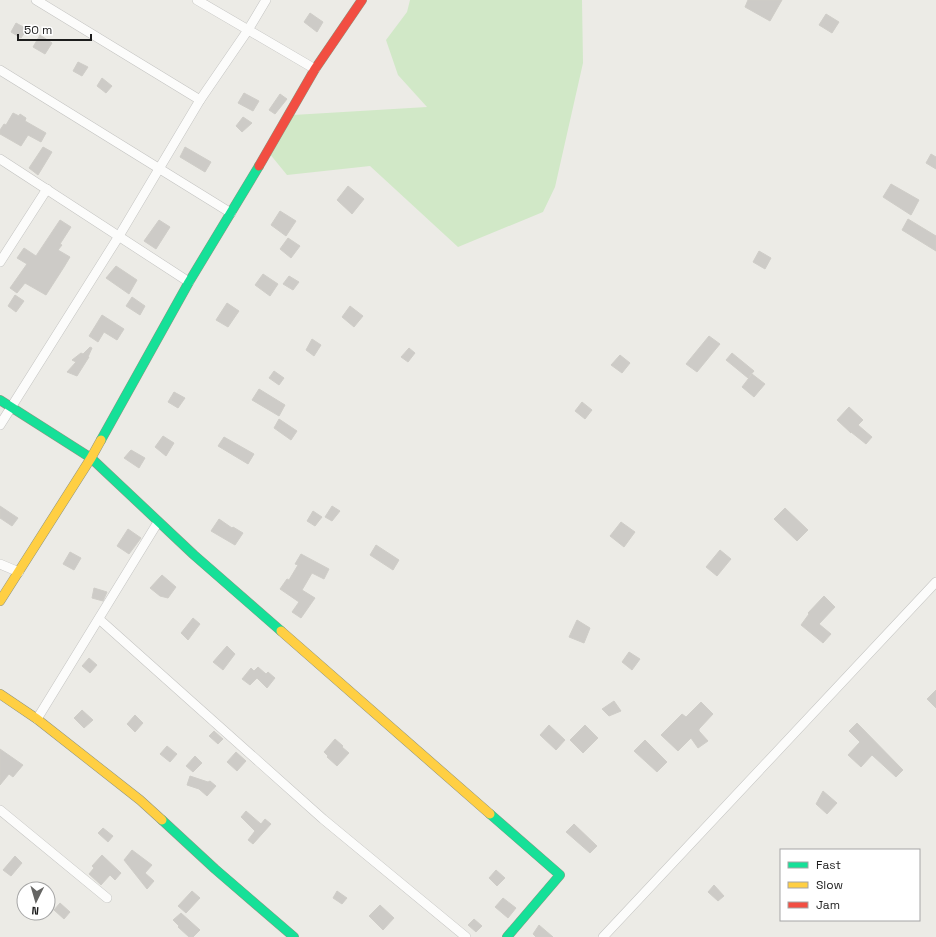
<svg xmlns="http://www.w3.org/2000/svg" width="936" height="937" font-family="'Space Grotesk',sans-serif">
<style>
.grass{fill:#d1e8c7}
.building{fill:#cdcbc7;stroke:#cfcdc8}
.lines{fill:none;stroke-linecap:round;stroke-linejoin:round}
.street-casing{stroke:#c4c4c2;stroke-width:10}
.fast-casing{stroke:#8e9480;stroke-width:10}
.slow-casing{stroke:#8e9480;stroke-width:10}
.jam-casing{stroke:#8e9480;stroke-width:10}
.street{stroke:#fcfcfb;stroke-width:9}
.fast{stroke:#16e098;stroke-width:9}
.slow{stroke:#ffcf43;stroke-width:9}
.jam{stroke:#f24e42;stroke-width:9}
</style>
<rect width="100%" height="100%" fill="#ecebe6"/>
<polygon class="grass" points="410,0 582,0 583,63 555,187 543,212 458,247 370,166 287,175 269,153 293,115 427,107 398,75 386,40 407,12"/>
<g class="building">
<polygon points="748,0 782,0 770,21 745,7"/>
<polygon points="310,13 323,22 317,32 304,22"/>
<polygon points="826,14 839,22 832,33 819,25"/>
<polygon points="16,23 27,29 21,38 11,32"/>
<polygon points="40,35 52,43 45,54 33,47"/>
<polygon points="78,62 88,67 82,76 73,71"/>
<polygon points="102,78 112,86 106,93 97,86"/>
<polygon points="244,93 259,101 253,111 238,103"/>
<polygon points="280,94 287,99 275,114 269,110"/>
<polygon points="13,113 19,116 20,114 26,118 25,121 46,133 41,142 28,135 21,146 0,134 0,130 4,124 6,125"/>
<polygon points="243,117 252,123 242,132 236,126"/>
<polygon points="43,147 52,152 38,175 29,168"/>
<polygon points="185,147 211,162 205,172 180,157"/>
<polygon points="931,154 936,157 936,169 926,163"/>
<polygon points="891,184 919,200 911,215 883,197"/>
<polygon points="348,186 364,199 352,214 337,200"/>
<polygon points="280,211 296,221 286,236 271,225"/>
<polygon points="908,219 936,236 936,251 902,230"/>
<polygon points="60,220 71,227 60,244 62,245 58,250 70,257 64,267 46,295 25,283 17,293 10,288 27,264 17,258 24,248 36,256"/>
<polygon points="159,220 170,227 156,249 144,241"/>
<polygon points="288,238 300,246 291,258 280,249"/>
<polygon points="759,251 771,258 765,269 753,262"/>
<polygon points="116,266 137,280 129,294 106,278"/>
<polygon points="263,274 278,284 270,296 255,285"/>
<polygon points="289,276 299,282 293,290 283,284"/>
<polygon points="15,295 24,301 16,312 8,306"/>
<polygon points="132,297 145,306 140,315 126,306"/>
<polygon points="227,303 239,311 228,327 216,320"/>
<polygon points="350,306 363,316 354,327 342,317"/>
<polygon points="102,315 124,329 117,340 104,332 98,342 89,336"/>
<polygon points="709,336 720,344 697,372 686,364"/>
<polygon points="312,339 321,345 314,356 306,350"/>
<polygon points="90,347 92,348 88,357 89,357 77,376 67,372 76,362 72,360 81,353 83,354"/>
<polygon points="409,348 415,353 408,362 401,357"/>
<polygon points="732,353 754,371 748,378 726,360"/>
<polygon points="620,355 630,363 622,373 611,365"/>
<polygon points="274,371 284,378 279,385 269,378"/>
<polygon points="752,374 765,384 754,397 742,387"/>
<polygon points="259,389 285,405 279,416 252,400"/>
<polygon points="174,392 185,398 178,408 168,402"/>
<polygon points="582,402 592,410 585,419 575,411"/>
<polygon points="849,407 863,420 858,425 872,437 866,444 851,432 851,433 837,420"/>
<polygon points="279,419 297,431 291,440 274,428"/>
<polygon points="163,436 174,443 166,456 155,447"/>
<polygon points="224,437 254,454 248,464 218,446"/>
<polygon points="131,450 145,458 139,468 124,458"/>
<polygon points="0,506 18,518 12,526 0,518"/>
<polygon points="332,506 340,511 332,521 325,517"/>
<polygon points="785,508 808,530 797,541 774,519"/>
<polygon points="313,511 322,517 315,526 307,521"/>
<polygon points="219,519 232,528 233,527 243,533 235,545 211,531"/>
<polygon points="621,522 635,532 624,547 610,536"/>
<polygon points="128,529 141,538 129,554 117,546"/>
<polygon points="376,545 399,560 393,570 370,555"/>
<polygon points="720,550 731,559 717,576 706,567"/>
<polygon points="70,552 81,558 74,570 63,564"/>
<polygon points="301,554 329,569 324,579 312,573 302,590 315,598 301,618 292,612 299,602 280,589 287,579 289,580 298,565 295,564"/>
<polygon points="162,575 176,587 168,598 160,596 150,588"/>
<polygon points="94,588 107,592 103,601 92,598"/>
<polygon points="824,596 835,607 819,624 831,634 823,643 801,625 809,614 808,613"/>
<polygon points="193,618 200,624 188,640 181,633"/>
<polygon points="577,620 590,628 584,643 569,637"/>
<polygon points="227,646 235,654 223,670 213,662"/>
<polygon points="629,652 640,659 632,670 622,662"/>
<polygon points="89,658 97,665 90,673 82,666"/>
<polygon points="258,667 266,674 268,672 275,678 267,688 257,678 250,685 242,679 251,668 254,671"/>
<polygon points="936,690 936,708 927,699"/>
<polygon points="614,701 621,711 609,716 602,709"/>
<polygon points="701,702 713,714 699,729 699,731 708,741 698,748 691,738 678,751 661,735 682,714 686,717"/>
<polygon points="82,710 93,720 84,728 74,718"/>
<polygon points="135,715 143,723 135,732 127,724"/>
<polygon points="857,723 903,770 896,777 872,755 861,767 848,755 860,742 849,731"/>
<polygon points="549,725 565,740 556,750 540,735"/>
<polygon points="585,725 598,738 583,753 570,740"/>
<polygon points="214,731 223,739 218,744 209,736"/>
<polygon points="335,739 343,746 342,747 349,753 337,766 327,757 328,756 324,752"/>
<polygon points="645,740 667,762 657,772 634,751"/>
<polygon points="167,746 177,754 170,762 160,754"/>
<polygon points="0,749 23,765 13,777 9,774 0,785"/>
<polygon points="236,752 246,761 237,771 227,762"/>
<polygon points="195,756 202,763 193,772 186,766"/>
<polygon points="190,776 208,782 210,781 216,786 207,796 199,789 187,785"/>
<polygon points="823,791 837,803 827,814 816,804"/>
<polygon points="246,811 261,824 265,819 271,824 253,844 248,840 255,831 241,817"/>
<polygon points="574,824 597,846 590,853 566,832"/>
<polygon points="103,828 113,836 108,842 98,833"/>
<polygon points="132,850 152,865 145,873 154,881 147,889 124,860"/>
<polygon points="102,855 121,873 115,880 110,875 101,885 89,874 94,868 92,866"/>
<polygon points="15,856 22,863 11,876 3,870"/>
<polygon points="496,870 505,878 497,886 489,878"/>
<polygon points="714,885 724,896 718,901 708,892"/>
<polygon points="192,891 200,898 186,913 178,906"/>
<polygon points="337,891 347,898 342,904 333,898"/>
<polygon points="503,898 516,908 508,918 495,907"/>
<polygon points="60,903 70,912 64,919 54,910"/>
<polygon points="380,905 394,918 383,930 369,916"/>
<polygon points="181,913 200,930 193,937 189,937 178,927 179,926 173,920"/>
<polygon points="474,919 482,926 476,932 468,925"/>
<polygon points="539,925 553,937 536,937 533,934"/>
</g>
<g class="lines">
<g class="street-casing">
<g id="street">
<polyline points="36,0 200,100"/>
<polyline points="197,0 315,69"/>
<polyline points="0,70 231,213"/>
<polyline points="0,159 189,282"/>
<polyline points="0,262 47,189"/>
<polyline points="0,425 119,236 200,100 248,30 266,0"/>
<polyline points="0,564 19,572"/>
<polyline points="99,619 323,819 466,937"/>
<polyline points="37,719 158,522"/>
<polyline points="0,810 107,898"/>
<polyline points="603,937 936,582"/>
</g>
</g>
<g class="fast-casing">
<g id="fast">
<polyline points="0,400 91,458 194,555 281,631"/>
<polyline points="101,440 189,282 259,166"/>
<polyline points="490,814 560,875 507,937"/>
<polyline points="162,820 215,869 294,937"/>
</g>
</g>
<g class="slow-casing">
<g id="slow">
<polyline points="0,601 91,458 101,440"/>
<polyline points="281,631 490,814"/>
<polyline points="0,694 37,719 140,800 162,820"/>
</g>
</g>
<g class="jam-casing">
<polyline id="jam" points="259,166 315,69 362,0"/>
</g>
<use href="#street" class="street"/>
<use href="#fast" class="fast"/>
<use href="#slow" class="slow"/>
<use href="#jam" class="jam"/>
</g>
<rect x="780" y="849" width="140" height="72" fill="#ffffff" stroke="#a5a5a5"/>
<rect x="788" y="862" width="20" height="6" fill="#16e098" stroke="#a5a5a5"/>
<text x="816" y="869" font-size="12" fill="#1d1d1d">Fast</text>
<rect x="788" y="882" width="20" height="6" fill="#ffcf43" stroke="#a5a5a5"/>
<text x="816" y="889" font-size="12" fill="#1d1d1d">Slow</text>
<rect x="788" y="902" width="20" height="6" fill="#f24e42" stroke="#a5a5a5"/>
<text x="816" y="909" font-size="12" fill="#1d1d1d">Jam</text>
<g transform="translate(36 901) rotate(185)"><circle r="19" fill="#ffffff" stroke="#a5a5a5"/>
<path d="M0-3L7 15L0 10L-7 15Z" fill="#656563"/>
<text y="-6" font-size="11" font-weight="bold" text-anchor="middle" fill="#1d1d1d">N</text>
</g>
<path d="M18 34v6h73v-6" fill="none" stroke="#1d1d1d" stroke-width="2"/>
<text x="24" y="34" font-size="12" fill="#1d1d1d" stroke="#ffffff" stroke-width="3" paint-order="stroke">50 m</text>
</svg>
